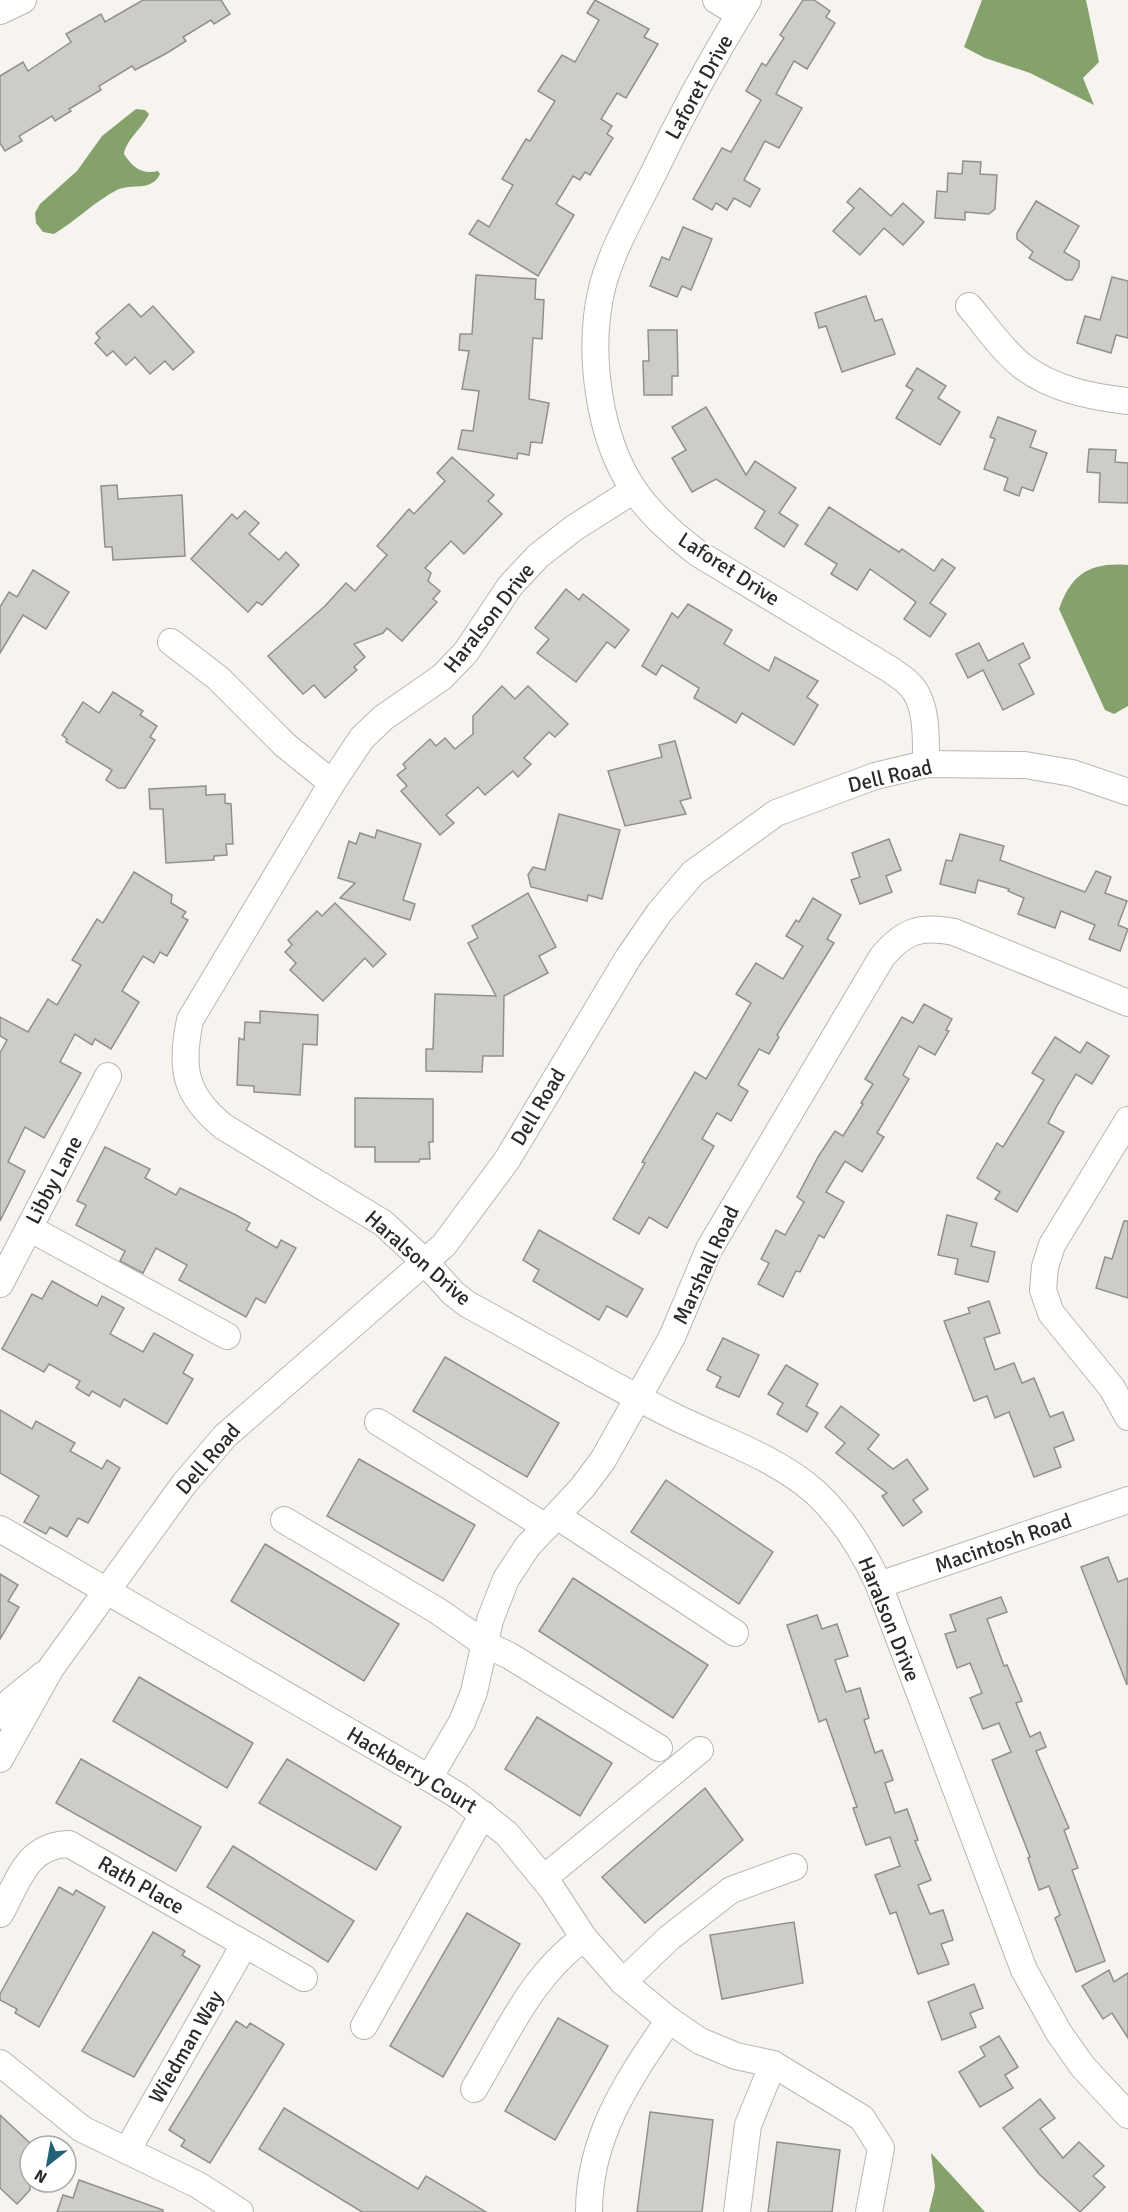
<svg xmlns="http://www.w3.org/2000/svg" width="1128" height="2212" font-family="Signika,sans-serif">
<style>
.water{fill:#85a16c}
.building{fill:#cdccc8;stroke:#90908c;stroke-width:1.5}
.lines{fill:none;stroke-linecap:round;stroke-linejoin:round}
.minor-casing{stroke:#b9b6b2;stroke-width:28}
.minor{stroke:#fff;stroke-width:26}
.labels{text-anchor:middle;stroke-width:5;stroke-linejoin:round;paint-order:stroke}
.street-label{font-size:21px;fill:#2c2a29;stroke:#fff}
</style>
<rect width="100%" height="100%" fill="#f7f4f0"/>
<g class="water">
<polygon points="982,0 1086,0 1099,62 1083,78 1094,105 1030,73 985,58 964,47"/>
<path d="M136,109L145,110L149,114C142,129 127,138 124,154C132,167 142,175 158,171L160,174C152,192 132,183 117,190C95,201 76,221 54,234L43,232L36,223L35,213L40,204L77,171L102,136Z"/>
<path d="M1128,565V706L1114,714L1105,710L1059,609C1071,574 1090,562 1128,565Z"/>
<polygon points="931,2153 985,2212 929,2212 935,2187"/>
</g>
<g class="building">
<polygon points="143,0 221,0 230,14 214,24 211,20 183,37 186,41 167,53 135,70 132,66 99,86 101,90 69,109 71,111 55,121 52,116 19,136 22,141 5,151 0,143 0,76 23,62 28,71 71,42 66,34 101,14 105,22"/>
<polygon points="595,0 649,29 644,37 658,44 626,98 617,93 601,119 612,126 607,134 613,138 590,175 585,172 580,180 573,176 556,204 574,215 538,276 469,234 478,220 489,227 513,185 502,179 526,139 530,141 555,101 538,91 562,55 575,62 599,20 587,13"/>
<polygon points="803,0 814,0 830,11 826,17 835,23 807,69 794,61 776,94 802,108 779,148 765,141 744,180 760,189 750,207 734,198 727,210 716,203 712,210 693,199 722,148 731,152 761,100 746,91 762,63 766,66 784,38 780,35"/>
<polygon points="963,161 981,162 980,174 997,175 995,209 989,214 965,212 965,220 935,218 937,191 947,192 948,173 962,174"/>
<polygon points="860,188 891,216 903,203 924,222 903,245 884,228 860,255 833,231 854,208 847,202"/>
<polygon points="1036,201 1079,226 1064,252 1079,261 1079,267 1072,280 1066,280 1029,258 1033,252 1017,239 1017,233"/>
<polygon points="683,227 712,239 691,290 682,286 677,297 650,286 662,257 669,260"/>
<polygon points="476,275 536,279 535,299 544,300 542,339 533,338 529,399 549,403 542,443 531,442 529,455 518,453 517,459 458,449 462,430 473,431 479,391 462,389 469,351 459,350 460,334 472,334"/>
<polygon points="1112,277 1128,281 1128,338 1116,335 1111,353 1077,343 1085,316 1100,320"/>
<polygon points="866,296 875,321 882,319 895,354 842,372 826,326 819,328 815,313"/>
<polygon points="129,304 141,317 153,306 194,352 173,370 165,361 150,374 135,357 126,365 113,351 107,356 95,343 100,338 96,333"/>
<polygon points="648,330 677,330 678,376 672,376 672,395 644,395 643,361 649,361"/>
<polygon points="917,368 946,386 938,398 960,412 940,445 896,418 913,390 906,386"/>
<polygon points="706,407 746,475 755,461 796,488 779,513 798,525 784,547 755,528 765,511 716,479 692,492 672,458 686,450 672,427"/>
<polygon points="998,417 1036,431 1030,447 1047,453 1033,491 1022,487 1019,496 1004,490 1008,478 984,469 995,439 990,437"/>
<polygon points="1089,449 1116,450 1115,462 1128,463 1128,503 1099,502 1100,473 1087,472"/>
<polygon points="452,457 494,495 488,501 502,514 464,554 451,541 425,568 431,573 428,581 440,591 433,599 437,602 402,641 387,628 383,633 354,644 365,657 354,667 357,670 325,698 314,685 303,694 268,656 325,606 346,583 355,591 387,555 377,546 409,509 414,514 445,481 437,473"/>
<polygon points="117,485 118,499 182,495 185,556 113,560 112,547 105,547 101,486"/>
<polygon points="829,507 899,552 902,549 934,571 942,559 955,568 930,603 946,614 930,637 904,619 916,602 870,569 857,590 831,574 837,564 805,544"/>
<polygon points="245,511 259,523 249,534 279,560 286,552 299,565 262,605 257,602 248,612 191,559 232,514 237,519"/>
<polygon points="33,570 69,592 46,629 23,615 0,653 0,607 9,592 17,597"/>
<polygon points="566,589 579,600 583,594 629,630 615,648 607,642 576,682 537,653 549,639 535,628"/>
<polygon points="688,604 732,630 724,644 769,671 775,657 818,681 807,697 818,705 794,745 742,713 736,723 713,709 694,698 699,688 662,665 656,675 642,666 672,613 678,618"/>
<polygon points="979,643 988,661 1023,643 1030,658 1019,664 1034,694 1003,710 983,670 968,678 956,654"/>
<polygon points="502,686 515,699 528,686 568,724 555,737 549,732 524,758 531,764 518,777 513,771 485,795 478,787 446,815 454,823 440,835 401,791 407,786 397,775 406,768 403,764 430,739 436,746 445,738 455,749 473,734 473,716"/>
<polygon points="113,692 143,711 140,715 157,726 150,737 155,740 125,788 118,788 106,780 112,770 66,742 67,739 62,735 83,702 99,713"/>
<polygon points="675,741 691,798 680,801 686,814 625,826 608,771 662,757 659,745"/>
<polygon points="206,786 206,795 225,794 225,803 231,804 233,844 226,844 227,855 214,856 214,860 166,863 163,809 150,809 149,789"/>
<polygon points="559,814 620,830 602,899 588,895 587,901 531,887 528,875 533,867 545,870"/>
<polygon points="377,830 421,844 403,900 415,904 410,920 340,898 355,883 338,878 349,841 356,844 360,833 375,838"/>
<polygon points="960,834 1004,846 1000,860 1085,892 1096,871 1111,877 1105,893 1127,901 1118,925 1128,929 1120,951 1089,939 1095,925 1061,911 1055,928 1018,914 1024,898 1008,891 1009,889 978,880 975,893 940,884 946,860 952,861"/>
<polygon points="889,839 901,870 886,876 892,892 860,904 851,880 860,877 852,853"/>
<polygon points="134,872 172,895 171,903 186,912 182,917 188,920 167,956 160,952 154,963 143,956 122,991 139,1002 111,1049 95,1039 92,1045 75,1034 60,1062 81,1073 44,1138 25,1127 8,1162 25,1171 0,1221 0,1053 7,1040 0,1036 0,1017 28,1032 48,999 57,1005 81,965 72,960 97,919 103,923"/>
<polygon points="528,893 556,947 539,956 548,973 504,996 503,1056 483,1056 482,1072 426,1071 426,1049 433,1049 435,994 496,996 468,943 478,938 472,926"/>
<polygon points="813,898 841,915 827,939 834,943 777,1035 779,1037 769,1054 759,1049 738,1085 748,1091 731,1121 717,1113 702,1139 714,1146 667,1228 649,1217 639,1234 613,1219 645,1163 642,1162 695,1072 706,1079 751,1003 736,994 756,963 783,979 803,946 786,936 796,920 799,922"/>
<polygon points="335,903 386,954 373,967 365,958 323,1001 290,970 296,963 285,952 292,945 288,940 317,911 322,916"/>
<polygon points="924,1004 952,1019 946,1030 949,1031 935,1055 919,1046 903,1075 909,1079 877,1133 884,1137 862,1172 845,1161 826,1192 844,1202 824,1238 819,1235 800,1272 796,1271 783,1297 758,1284 769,1263 761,1259 776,1230 785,1235 804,1202 797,1197 818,1157 835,1131 843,1136 863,1104 861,1103 873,1084 865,1079 902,1017 913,1023"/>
<polygon points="260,1011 318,1015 317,1045 303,1044 300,1095 254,1092 254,1086 237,1085 239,1038 244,1040 245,1022 260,1023"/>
<polygon points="1055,1037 1080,1053 1087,1042 1109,1056 1092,1084 1076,1074 1058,1104 1048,1123 1064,1132 1017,1212 995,1199 1000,1192 977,1178 997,1143 1003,1147 1044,1080 1032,1073"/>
<polygon points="355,1098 433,1099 433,1142 429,1142 430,1159 420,1159 419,1162 375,1162 375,1147 355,1147"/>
<polygon points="105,1147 150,1169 145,1178 176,1195 180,1188 236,1215 250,1223 246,1230 277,1248 281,1240 296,1248 265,1303 256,1298 246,1317 179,1280 187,1265 156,1248 143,1273 120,1261 125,1251 76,1225 86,1205 77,1201"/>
<polygon points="947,1215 977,1223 971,1246 995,1252 988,1282 955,1274 958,1259 938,1255"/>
<polygon points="1124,1221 1128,1221 1128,1298 1096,1288 1105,1257 1112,1259"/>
<polygon points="539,1230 643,1289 627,1317 607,1306 599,1320 533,1281 539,1270 523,1260"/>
<polygon points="52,1281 97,1306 102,1296 124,1308 110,1334 143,1352 154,1333 193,1355 183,1373 193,1379 167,1424 124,1399 120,1407 92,1391 89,1396 76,1388 80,1381 49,1364 44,1372 2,1349 32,1294 42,1299"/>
<polygon points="989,1301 1000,1333 984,1338 995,1370 1014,1363 1022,1383 1034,1378 1050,1417 1063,1412 1074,1440 1054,1448 1061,1467 1034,1477 1009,1412 995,1418 987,1396 974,1401 944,1321 970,1313 968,1308"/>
<polygon points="723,1338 759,1355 739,1397 716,1387 721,1377 707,1370"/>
<polygon points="445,1357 559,1423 527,1477 413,1411"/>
<polygon points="786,1365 818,1384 806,1406 818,1413 807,1432 777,1414 783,1403 768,1394"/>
<polygon points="841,1406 879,1435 868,1449 893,1469 907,1459 928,1489 913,1500 922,1512 903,1526 882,1496 887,1493 836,1453 845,1443 825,1427"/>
<polygon points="0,1410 32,1429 36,1421 75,1443 70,1451 102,1469 107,1460 120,1468 88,1523 78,1518 67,1537 50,1527 46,1534 24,1522 39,1496 0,1473"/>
<polygon points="359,1459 475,1525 443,1581 327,1516"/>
<polygon points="666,1480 773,1552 739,1604 631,1532"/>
<polygon points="265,1544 399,1624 364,1681 231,1601"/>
<polygon points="1108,1557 1118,1582 1128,1578 1127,1685 1081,1567"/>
<polygon points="0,1574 18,1585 8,1601 19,1607 0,1639"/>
<polygon points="573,1578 708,1665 673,1718 539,1631"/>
<polygon points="1001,1597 1007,1612 987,1619 1004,1666 1007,1665 1022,1701 1016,1703 1030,1737 1040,1732 1046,1747 1036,1751 1069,1828 1064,1830 1078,1868 1072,1870 1105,1961 1076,1972 1055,1918 1060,1915 1049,1886 1039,1890 1028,1858 1030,1857 992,1760 1011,1752 999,1723 983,1729 970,1698 982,1693 970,1663 957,1668 945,1634 956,1631 950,1615"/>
<polygon points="817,1615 822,1629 837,1624 848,1656 835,1660 846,1692 860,1688 869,1718 864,1720 875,1753 882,1750 893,1780 885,1783 895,1813 907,1809 918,1840 915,1841 931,1880 918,1885 930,1914 943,1910 953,1940 941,1944 949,1964 918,1974 896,1912 890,1914 875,1875 900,1866 890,1837 866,1845 853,1808 857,1807 826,1719 819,1722 787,1625"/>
<polygon points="139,1677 253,1743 227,1788 113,1721"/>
<polygon points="537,1717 612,1763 580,1816 505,1769"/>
<polygon points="81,1759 201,1827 176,1871 56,1803"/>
<polygon points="287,1759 401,1827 376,1870 259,1803"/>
<polygon points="705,1788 743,1840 645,1923 602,1877"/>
<polygon points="233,1846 354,1921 328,1962 207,1887"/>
<polygon points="59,1887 73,1895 76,1890 105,1907 39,2027 15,2013 17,2009 0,2000 0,1994"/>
<polygon points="467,1913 520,1944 443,2077 390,2046"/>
<polygon points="794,1922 803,1983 722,1999 710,1935"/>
<polygon points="153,1932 185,1951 182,1955 200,1966 134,2077 82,2051"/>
<polygon points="1109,1970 1114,1982 1128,1973 1128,2038 1112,2013 1103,2019 1082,1986"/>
<polygon points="974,1984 983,2008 970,2013 976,2027 942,2040 928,2002"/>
<polygon points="558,2018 608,2046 555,2140 505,2111"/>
<polygon points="236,2021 247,2028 250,2023 284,2044 210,2163 181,2146 185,2140 169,2130"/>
<polygon points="999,2036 1018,2067 1005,2075 1013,2088 980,2107 959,2072 985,2056 980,2047"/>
<polygon points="1040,2099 1055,2118 1040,2129 1063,2158 1079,2142 1104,2166 1093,2176 1105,2187 1080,2212 1039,2174 1003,2128"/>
<polygon points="284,2108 418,2189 426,2176 486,2212 362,2212 259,2149"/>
<polygon points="650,2112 713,2120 702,2212 637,2212"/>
<polygon points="0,2115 30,2143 30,2190 17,2204 0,2188"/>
<polygon points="777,2142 840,2150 832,2212 768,2212"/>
<polygon points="79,2180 163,2210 163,2212 57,2212 63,2195 73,2198"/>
</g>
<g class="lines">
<g class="minor-casing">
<g id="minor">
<polyline points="716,0 739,14"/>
<path d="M748,0C713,57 681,115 652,176C634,212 612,249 602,288C587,350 598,437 634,490C651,515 675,536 699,554L891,670C897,675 905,679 910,685C928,703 926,741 926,764"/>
<polyline points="0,11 23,0"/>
<path d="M969,306C985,325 1002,350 1022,366C1052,389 1091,397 1128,401"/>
<path d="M634,490L574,528L538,556L510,586L466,652L442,677L383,718L362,738L332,783L190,1020C180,1068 184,1095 224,1127L383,1223L425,1262L453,1293L467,1304C535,1341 602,1380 671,1415C719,1439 774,1456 815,1492C842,1517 864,1552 879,1585L1024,1970L1059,2033L1083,2067L1128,2115"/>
<polyline points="171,642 218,678 285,745 332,783"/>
<polyline points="1128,1120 1052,1245 1045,1267 1043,1290 1051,1313 1112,1388 1128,1417"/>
<polyline points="29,1228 227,1336"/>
<polyline points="0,1284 108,1076"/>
<polyline points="378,1422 546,1527"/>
<polyline points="557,1516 735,1633"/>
<polyline points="284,1520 438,1611 485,1644 510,1656 659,1748"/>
<polyline points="0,1529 429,1778 460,1797 507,1834 552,1889 584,1938 623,1982 669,2020 700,2041 736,2056 773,2064 862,2118 881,2148 869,2212"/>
<polyline points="879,1585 1128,1500"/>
<polyline points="0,1716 12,1700 44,1674"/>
<polyline points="0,1759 51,1668 184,1484 225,1436 444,1245 507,1160 628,958 659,913 693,873 776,813 875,776 926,764 1025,765 1072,773 1128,792"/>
<path d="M429,1778L462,1722L474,1692L490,1620L506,1579L527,1547L582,1488L603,1460L672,1337L709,1249L882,957C904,931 920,925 954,932L1128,1003"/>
<polyline points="544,1878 700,1750"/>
<path d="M0,1914C19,1881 26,1845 69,1844L304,1978"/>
<polyline points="623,1982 669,1938 731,1890 794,1867"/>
<polyline points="364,2026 483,1814"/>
<polyline points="0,2063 82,2129 198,2185 240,2212"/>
<path d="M474,2089C506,2036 532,1974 584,1938"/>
<polyline points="128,2149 244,1945"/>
<path d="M589,2212C589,2136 628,2080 669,2020"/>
<polyline points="737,2212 748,2125 773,2064"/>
</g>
</g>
<use href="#minor" class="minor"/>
</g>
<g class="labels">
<g class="street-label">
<text transform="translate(699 87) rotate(-61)" y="7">Laforet Drive</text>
<text transform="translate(729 569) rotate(33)" y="7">Laforet Drive</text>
<text transform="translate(489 618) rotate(-52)" y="7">Haralson Drive</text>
<text transform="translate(890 776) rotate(-13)" y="7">Dell Road</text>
<text transform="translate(538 1107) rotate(-59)" y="7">Dell Road</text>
<text transform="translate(54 1180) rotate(-62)" y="7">Libby Lane</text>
<text transform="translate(418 1258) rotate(41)" y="7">Haralson Drive</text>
<text transform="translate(706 1265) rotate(-65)" y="7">Marshall Road</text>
<text transform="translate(208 1459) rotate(-49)" y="7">Dell Road</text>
<text transform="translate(1003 1543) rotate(-19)" y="7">Macintosh Road</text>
<text transform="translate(889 1619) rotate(68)" y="7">Haralson Drive</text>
<text transform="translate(412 1770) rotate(31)" y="7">Hackberry Court</text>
<text transform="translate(141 1885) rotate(30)" y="7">Rath Place</text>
<text transform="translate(186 2047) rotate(-60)" y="7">Wiedman Way</text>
</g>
</g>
<g transform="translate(48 2164) rotate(211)"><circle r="28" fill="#ffffff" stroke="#abaaa9" stroke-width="1.5"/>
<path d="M0-4.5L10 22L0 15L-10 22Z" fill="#206175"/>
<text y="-9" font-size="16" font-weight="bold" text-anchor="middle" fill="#2c2a29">N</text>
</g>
</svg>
